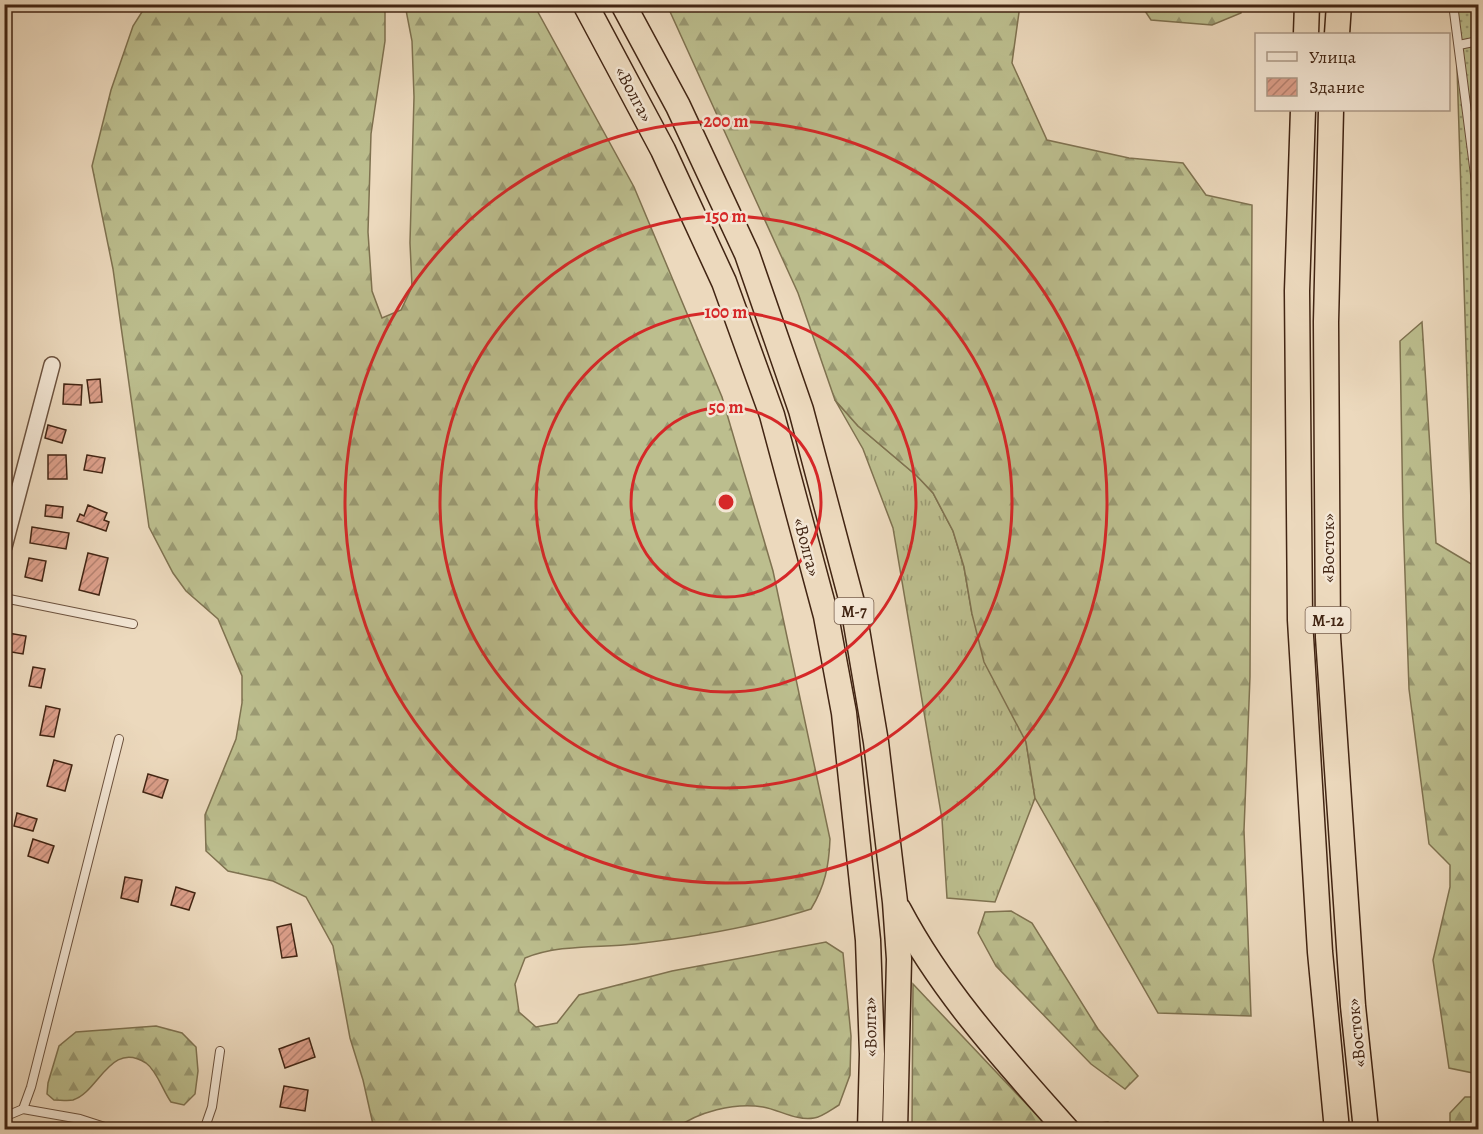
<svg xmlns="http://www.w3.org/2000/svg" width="1483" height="1134" font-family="Alegreya,serif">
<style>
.grass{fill:url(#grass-tufts);stroke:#7f7250;stroke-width:1.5}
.forest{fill:url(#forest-firs);stroke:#7f7250;stroke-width:1.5}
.garden{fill:url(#garden-dots);stroke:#7f7250;stroke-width:1.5}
.building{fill:url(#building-hatch);stroke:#422513;stroke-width:1.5}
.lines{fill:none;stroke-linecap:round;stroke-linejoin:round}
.service-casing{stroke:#6c523e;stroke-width:10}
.minor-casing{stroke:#6c523e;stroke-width:18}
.trunk-casing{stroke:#422513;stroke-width:27}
.service{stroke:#f3e6d4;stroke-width:8}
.minor{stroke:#f3e6d4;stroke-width:15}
.trunk{stroke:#ecd9bd;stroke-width:24}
.ring{fill:none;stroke:#d62828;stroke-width:3}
.labels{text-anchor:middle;stroke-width:5;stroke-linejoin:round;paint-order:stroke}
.shield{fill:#f3e6d4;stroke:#775f4d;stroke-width:1.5}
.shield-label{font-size:16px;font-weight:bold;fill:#422513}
.street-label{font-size:18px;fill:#422513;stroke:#f3e6d4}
.centre{fill:#d62828;stroke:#f3e6d4;stroke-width:3}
.ring-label{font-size:18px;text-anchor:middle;font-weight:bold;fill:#d62828;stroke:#f3e6d4;stroke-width:5;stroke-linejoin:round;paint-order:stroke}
</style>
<defs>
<pattern id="grass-tufts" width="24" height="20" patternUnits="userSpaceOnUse" patternTransform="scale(1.5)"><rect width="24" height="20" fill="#bcbe8e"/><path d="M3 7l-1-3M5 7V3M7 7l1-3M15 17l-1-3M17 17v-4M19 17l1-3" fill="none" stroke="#9a9a73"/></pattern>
<pattern id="forest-firs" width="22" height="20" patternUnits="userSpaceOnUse" patternTransform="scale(1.5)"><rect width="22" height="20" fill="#bcbe8e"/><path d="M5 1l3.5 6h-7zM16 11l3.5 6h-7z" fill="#9a9a73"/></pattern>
<pattern id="garden-dots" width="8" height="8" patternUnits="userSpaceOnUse" patternTransform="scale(1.5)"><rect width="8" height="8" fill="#bcbe8e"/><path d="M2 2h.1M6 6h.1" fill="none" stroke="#9a9a73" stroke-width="1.8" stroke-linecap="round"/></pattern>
<pattern id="building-hatch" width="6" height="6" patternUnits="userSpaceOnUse" patternTransform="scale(1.5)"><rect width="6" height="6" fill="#dc9f8a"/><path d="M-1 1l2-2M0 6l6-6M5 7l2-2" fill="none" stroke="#b48170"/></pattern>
</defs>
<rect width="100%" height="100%" fill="#ecd9bd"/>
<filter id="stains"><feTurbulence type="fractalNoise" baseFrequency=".00333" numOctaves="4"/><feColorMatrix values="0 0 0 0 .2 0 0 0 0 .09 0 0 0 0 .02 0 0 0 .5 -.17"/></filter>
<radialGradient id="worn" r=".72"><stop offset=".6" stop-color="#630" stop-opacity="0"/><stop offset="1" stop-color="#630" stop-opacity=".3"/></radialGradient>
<polygon class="grass" points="835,400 858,426 917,476 933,493 953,531 964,567 972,614 1026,742 1035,798 995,902 947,898 942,819 893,528 863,449"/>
<g class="forest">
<path d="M147,4L385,5V41L371,134L368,232L372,291L382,318L401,310L412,287L410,243L414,97L412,41L405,5H534L634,187L722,397L773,571L830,839C829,866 825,886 811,909C755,927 694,937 635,944C597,948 560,944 525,958L515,984L519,1012L536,1027L557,1023L579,995L672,971L826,942L843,953L851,1036L850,1075L839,1105C832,1109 822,1117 814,1118C796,1121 780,1110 763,1107C735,1102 697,1112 675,1129H374L363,1080L350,1038L333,946L306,897L273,881L228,871L206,851L205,815L236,739L242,703V676L218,619L186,591L173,573L149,527L113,269L92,166L111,90L133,26Z"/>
<polygon points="667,5 1020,5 1012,63 1047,140 1129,158 1183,163 1206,195 1252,205 1250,677 1244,830 1251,1016 1158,1013 1035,798 1026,742 984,662 972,614 964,567 953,531 933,493 917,476 858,426 835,400 798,293"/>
<polygon points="1141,5 1242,4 1242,5 1241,13 1212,25 1151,20"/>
<polygon points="1422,322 1436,543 1473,565 1478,635 1478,1074 1449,1068 1433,960 1450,887 1450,865 1429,844 1409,689 1403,517 1400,341"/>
<polygon points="1011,911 1032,923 1098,1029 1138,1076 1125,1089 1091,1064 996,966 978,933 985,912"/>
<polygon points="913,984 1050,1129 912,1129"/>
<path d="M156,1026L182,1033L196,1047L198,1071L195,1094L184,1105L171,1102C163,1091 157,1071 146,1063C110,1040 99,1092 73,1100C68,1101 60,1100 54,1100L47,1094L48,1083L59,1046L76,1032Z"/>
<polygon points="1465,1097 1478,1097 1478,1129 1450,1129 1450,1113"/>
<polygon points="1108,1122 1117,1129 1084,1129 1081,1125"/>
<polygon points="31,1125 80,1129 82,1129 13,1129"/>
</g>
<polygon class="garden" points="1455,5 1478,5 1478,632 1473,565"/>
<g class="building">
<polygon points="100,379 102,402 90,403 87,380"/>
<polygon points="64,384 82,385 81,405 63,404"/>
<polygon points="48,425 66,430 62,443 45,438"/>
<polygon points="48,455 66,455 67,479 48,479"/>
<polygon points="87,455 105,458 102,473 84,470"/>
<polygon points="46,505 63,507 62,518 45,516"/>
<polygon points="88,505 107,513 104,520 109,522 106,531 77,521 80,514 84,516"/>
<polygon points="32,527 69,533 66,549 30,543"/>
<polygon points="88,553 108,558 99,595 79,590"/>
<polygon points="29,558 46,561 42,581 25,577"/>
<polygon points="8,633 26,636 23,654 5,651"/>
<polygon points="33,667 45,669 41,688 29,686"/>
<polygon points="4,697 9,698 4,716"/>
<polygon points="46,706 60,709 54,737 40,735"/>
<polygon points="54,760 72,765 65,791 47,786"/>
<polygon points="148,774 168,780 162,798 143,792"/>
<polygon points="17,813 37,819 33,831 14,826"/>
<polygon points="33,839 54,846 48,863 28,856"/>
<polygon points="125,877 142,880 138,902 121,898"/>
<polygon points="176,887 195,893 189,910 171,905"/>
<polygon points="291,924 297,956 282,958 277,927"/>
<polygon points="309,1038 315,1057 285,1068 279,1049"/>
<polygon points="284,1086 308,1090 305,1111 280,1107"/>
</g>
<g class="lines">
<g class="service-casing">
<g id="service">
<polyline points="1453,4 1478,198"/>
<polyline points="1459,45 1478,41"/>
<polyline points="4,598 133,624"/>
<polyline points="23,1109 80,1119 114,1130"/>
<polyline points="4,1117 23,1109 31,1087 119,739"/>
<polyline points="204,1130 212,1107 220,1051"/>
</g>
</g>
<g class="minor-casing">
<polyline id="minor" points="4,547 52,365"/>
</g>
<g class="trunk-casing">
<g id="trunk">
<polyline points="585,4 663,150 724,282 772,415 826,616 844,713 868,940 872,1054 870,1130"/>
<polyline points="623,4 678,106 747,254 801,410 853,606 876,742 895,902 899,959 895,1130"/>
<polyline points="1306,34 1307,4"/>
<polyline points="1337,34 1339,4"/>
<polyline points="1303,110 1297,291 1300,620 1320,952 1337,1130"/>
<polyline points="1331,110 1326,322 1328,637 1353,1006 1366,1130"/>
<path d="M899,910C943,993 1005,1060 1067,1130"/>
</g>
</g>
<use href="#service" class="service"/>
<use href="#minor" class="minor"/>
<use href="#trunk" class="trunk"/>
</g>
<g class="ring">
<circle cx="726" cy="502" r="95"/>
<circle cx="726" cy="502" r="190"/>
<circle cx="726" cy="502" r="286"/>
<circle cx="726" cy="502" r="381"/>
</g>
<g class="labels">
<g class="shield">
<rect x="834.5" y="598" width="39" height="26" rx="4.5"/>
<rect x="1305.5" y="607" width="45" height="26" rx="4.5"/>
</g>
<g class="shield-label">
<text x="854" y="617">М-7</text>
<text x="1328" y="626">М-12</text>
</g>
<g class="street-label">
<text transform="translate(634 94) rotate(62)" y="6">«Волга»</text>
<text transform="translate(807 547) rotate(75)" y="6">«Волга»</text>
<text transform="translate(1328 548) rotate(-90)" y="6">«Восток»</text>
<text transform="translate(870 1027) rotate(-91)" y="6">«Волга»</text>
<text transform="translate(1356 1033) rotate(-96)" y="6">«Восток»</text>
</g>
</g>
<circle cx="726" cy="502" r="9" class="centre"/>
<g class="ring-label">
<text x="726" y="127">200 m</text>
<text x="726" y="222">150 m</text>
<text x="726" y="318">100 m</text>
<text x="726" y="413">50 m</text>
</g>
<rect width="1483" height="1134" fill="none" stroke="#ecd9bd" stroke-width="24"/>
<rect x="6" y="6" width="1471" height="1122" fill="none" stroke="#422513" stroke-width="3"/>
<rect x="12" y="12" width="1459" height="1110" fill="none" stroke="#422513" stroke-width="1.5"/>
<rect x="1255" y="33" width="195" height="78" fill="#f3e6d4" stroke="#ac9987" stroke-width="1.5"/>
<rect x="1267" y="52" width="30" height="9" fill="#f3e6d4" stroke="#ac9987" stroke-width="1.5"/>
<text x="1309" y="63" font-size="18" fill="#422513">Улица</text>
<rect x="1267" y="78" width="30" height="18" fill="url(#building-hatch)" stroke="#ac9987" stroke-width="1.5"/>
<text x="1309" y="93" font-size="18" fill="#422513">Здание</text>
<rect width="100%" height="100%" filter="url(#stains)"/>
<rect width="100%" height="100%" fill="url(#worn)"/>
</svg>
